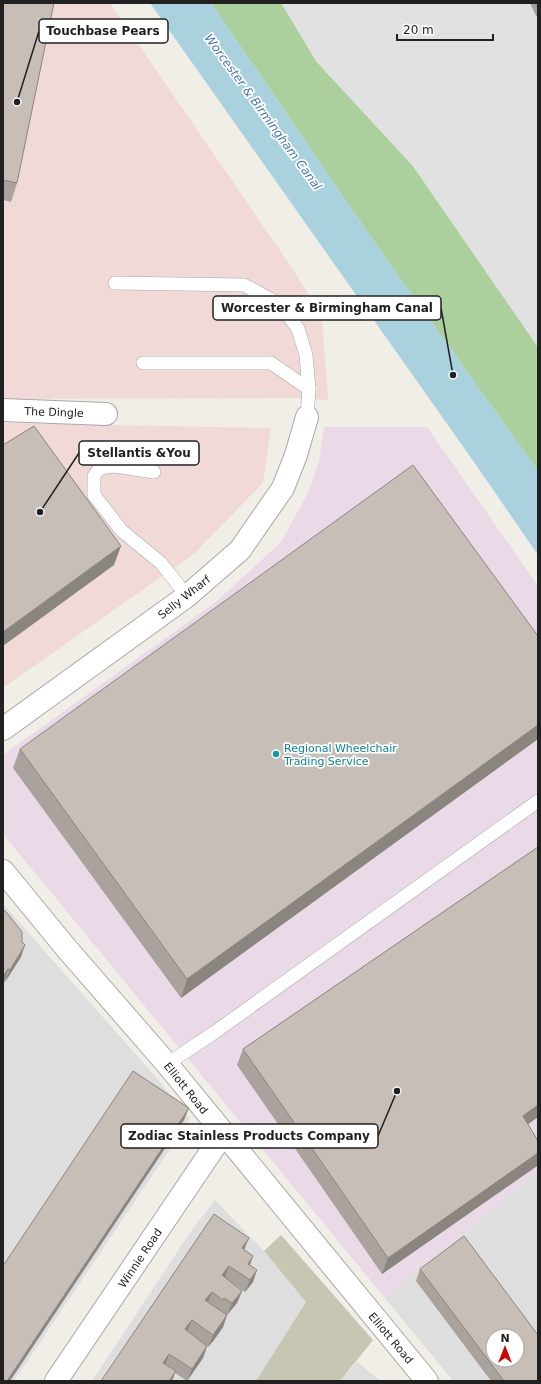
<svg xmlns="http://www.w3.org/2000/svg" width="541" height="1384" font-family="'DejaVu Sans',sans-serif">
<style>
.residential{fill:#dfdede;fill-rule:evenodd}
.commercial{fill:#f1d9d8}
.industrial{fill:#eadae7}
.construction{fill:#c6c6b3}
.forest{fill:#abd09d}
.parking{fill:#e1e1e1}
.water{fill:#a9d1de}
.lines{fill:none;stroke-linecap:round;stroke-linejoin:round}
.lane-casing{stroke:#a8a8a8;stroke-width:14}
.street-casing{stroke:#a8a8a8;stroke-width:24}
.lane{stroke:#fff;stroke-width:13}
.street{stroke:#fff;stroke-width:22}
.wall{fill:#aaa39d}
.shaded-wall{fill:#8b8580}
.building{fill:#c6beb7;stroke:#8b8580;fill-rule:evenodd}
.culture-dot{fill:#0f9aa8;stroke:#fff;stroke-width:1.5}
.labels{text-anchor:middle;stroke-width:3.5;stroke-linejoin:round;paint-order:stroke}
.street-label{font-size:11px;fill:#212121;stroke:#fff}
.culture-label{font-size:11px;fill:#0d838f;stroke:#fff;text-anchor:start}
.water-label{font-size:12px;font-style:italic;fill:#4a79a9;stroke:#fff}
.leader{fill:none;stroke:#212121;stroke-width:1.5}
.callout-dot{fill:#212121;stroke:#fff;stroke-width:1.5}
.callout{fill:#fff;stroke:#212121;stroke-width:1.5}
.callout-label{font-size:12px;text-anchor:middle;font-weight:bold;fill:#212121}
</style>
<rect width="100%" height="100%" fill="#f1eee8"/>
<g class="residential">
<polygon points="3,904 154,1075 190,1119 14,1381 3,1381"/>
<path d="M538,1172V1381H453L385,1298ZM493,1336H517V1360H493Z"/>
<polygon points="215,1200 264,1251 306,1302 256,1381 92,1381 191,1231"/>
<polygon points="357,1362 381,1381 340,1381"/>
</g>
<g class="commercial">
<polygon points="3,3 110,3 292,268 322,317 328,400 298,398 3,399"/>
<polygon points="3,423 271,428 263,483 195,553 3,688"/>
</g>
<polygon class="industrial" points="324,427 427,427 538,586 538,1172 385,1298 3,834 3,755 216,602 281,542 308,493 319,462"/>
<polygon class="construction" points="281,1235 373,1340 340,1381 256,1381 306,1302 264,1251"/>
<polygon class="forest" points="211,3 282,3 316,61 413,166 538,347 538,471 370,236"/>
<polygon class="parking" points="281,3 538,3 538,347 413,166 316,61"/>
<polygon class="water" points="150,3 211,3 370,236 538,471 538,555 474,462"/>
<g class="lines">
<g class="lane-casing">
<g id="lane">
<polyline points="115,283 244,285 281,305 298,329 306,355 309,389 307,417"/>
<polyline points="143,363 271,363 309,389"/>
<polyline points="154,472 115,466 105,467 98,470 94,476 94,495 122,531 161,563 187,596"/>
<polyline points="167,1064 215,1032 538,801"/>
</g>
</g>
<g class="street-casing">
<g id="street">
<polyline points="3,410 106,414"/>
<polyline points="3,729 187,596 240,550 283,488 296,455 307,417"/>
<polyline points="3,871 67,949 167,1064 427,1381"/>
<polyline points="56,1381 223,1134"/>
</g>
</g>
<use href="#lane" class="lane"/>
<use href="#street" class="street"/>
</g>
<g class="wall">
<polygon points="3,3 17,183 11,202 3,200"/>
<polygon points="530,3 538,3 538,15 536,16"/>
<polygon points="538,636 538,739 181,998 13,768 20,749"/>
<polygon points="538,847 538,1117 528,1124 537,1166 382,1274 237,1065 243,1049"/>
<polygon points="3,909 21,957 5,982 4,981"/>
<polygon points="244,1250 250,1265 253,1282 245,1292 228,1280 242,1291 237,1303 227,1315 223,1327 214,1340 208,1347 207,1346 203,1358 187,1381 175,1373 101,1381"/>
<polygon points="420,1269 538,1381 491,1381 416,1281"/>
</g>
<g class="shaded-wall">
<polygon points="538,10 538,15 536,16"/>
<polygon points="121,546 114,565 3,646 3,632"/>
<polygon points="538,725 538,739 181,998 187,979"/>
<polygon points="25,945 21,957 5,982 10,970"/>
<polygon points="8,969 4,981 3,982 3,977"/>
<polygon points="538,1105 538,1117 517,1132 523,1116"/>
<polygon points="189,1108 184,1120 10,1381 7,1381"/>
<polygon points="538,1153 538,1163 537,1166 382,1274 388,1258"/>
<polygon points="249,1238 244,1250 242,1248"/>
<polygon points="253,1256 249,1268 248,1264"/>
<polygon points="229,1266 225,1278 222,1275"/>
<polygon points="257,1270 253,1282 245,1292 250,1280"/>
<polygon points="242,1291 237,1303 227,1315 232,1303"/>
<polygon points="212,1292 207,1304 205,1300"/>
<polygon points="227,1315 223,1327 214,1340 208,1347 213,1335"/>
<polygon points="192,1320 187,1332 185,1329"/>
<polygon points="207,1346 203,1358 187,1381 192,1369"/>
<polygon points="169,1354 165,1366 163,1363"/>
<polygon points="176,1371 172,1381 169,1381"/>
</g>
<g class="building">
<polygon points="3,3 54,3 17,183 3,180"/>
<polygon points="535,3 538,3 538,9"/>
<polygon points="34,426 121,546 3,632 3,445"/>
<polygon points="413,465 538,636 538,725 187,979 20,749"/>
<polygon points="538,847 538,1105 523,1116 538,1141 538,1153 388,1258 243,1049"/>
<polygon points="3,909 7,913 22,932 22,942 25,945 10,970 8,969 3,977"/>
<polygon points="133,1071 189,1108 7,1381 3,1381 3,1266"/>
<polygon points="214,1214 249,1238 242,1248 253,1256 248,1264 257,1270 250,1280 229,1266 222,1275 242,1291 232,1303 224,1298 223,1300 212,1292 205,1300 227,1315 218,1328 213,1335 192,1320 185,1329 207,1346 192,1369 169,1354 163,1363 176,1371 169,1381 101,1381"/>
<path d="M464,1236L538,1335V1380L537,1381H504L420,1269ZM493,1336H517V1360H493Z"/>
</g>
<circle class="culture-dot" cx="276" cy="754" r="4"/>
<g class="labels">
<g class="street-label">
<text transform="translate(54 412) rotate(2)" y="4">The Dingle</text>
<text transform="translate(184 597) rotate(-38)" y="4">Selly Wharf</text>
<text transform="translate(186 1088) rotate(51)" y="4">Elliott Road</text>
<text transform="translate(140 1258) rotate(-56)" y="4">Winnie Road</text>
<text transform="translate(391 1338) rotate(50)" y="4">Elliott Road</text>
</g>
<g class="culture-label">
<text x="284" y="752">Regional Wheelchair<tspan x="284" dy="13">Trading Service</tspan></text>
</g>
<g class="water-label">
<text transform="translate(263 112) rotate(54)" y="4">Worcester &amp; Birmingham Canal</text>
</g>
</g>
<path class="leader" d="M17 102L39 31M453 375L441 308M40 512L79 453M397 1091L378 1136"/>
<g class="callout-dot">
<circle cx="17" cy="102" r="4"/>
<circle cx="453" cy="375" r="4"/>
<circle cx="40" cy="512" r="4"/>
<circle cx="397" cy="1091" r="4"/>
</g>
<g class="callout">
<rect x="39" y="19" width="129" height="24" rx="4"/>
<rect x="213" y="296" width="228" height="24" rx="4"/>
<rect x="79" y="441" width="120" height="24" rx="4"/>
<rect x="121" y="1124" width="257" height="24" rx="4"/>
</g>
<g class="callout-label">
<text x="103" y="35">Touchbase Pears</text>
<text x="327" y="312">Worcester &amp; Birmingham Canal</text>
<text x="139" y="457">Stellantis &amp;You</text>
<text x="249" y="1140">Zodiac Stainless Products Company</text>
</g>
<rect width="541" height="1384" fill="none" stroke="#212121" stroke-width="8"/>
<g transform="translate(505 1348)"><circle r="19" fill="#ffffff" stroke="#a6a6a6"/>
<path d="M0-3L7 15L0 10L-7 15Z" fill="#d00401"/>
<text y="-6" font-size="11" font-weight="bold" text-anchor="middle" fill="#212121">N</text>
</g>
<path d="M397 34v6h96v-6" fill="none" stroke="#212121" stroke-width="2"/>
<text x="403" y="34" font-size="12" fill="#212121" stroke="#ffffff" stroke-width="3" paint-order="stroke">20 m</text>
</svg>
